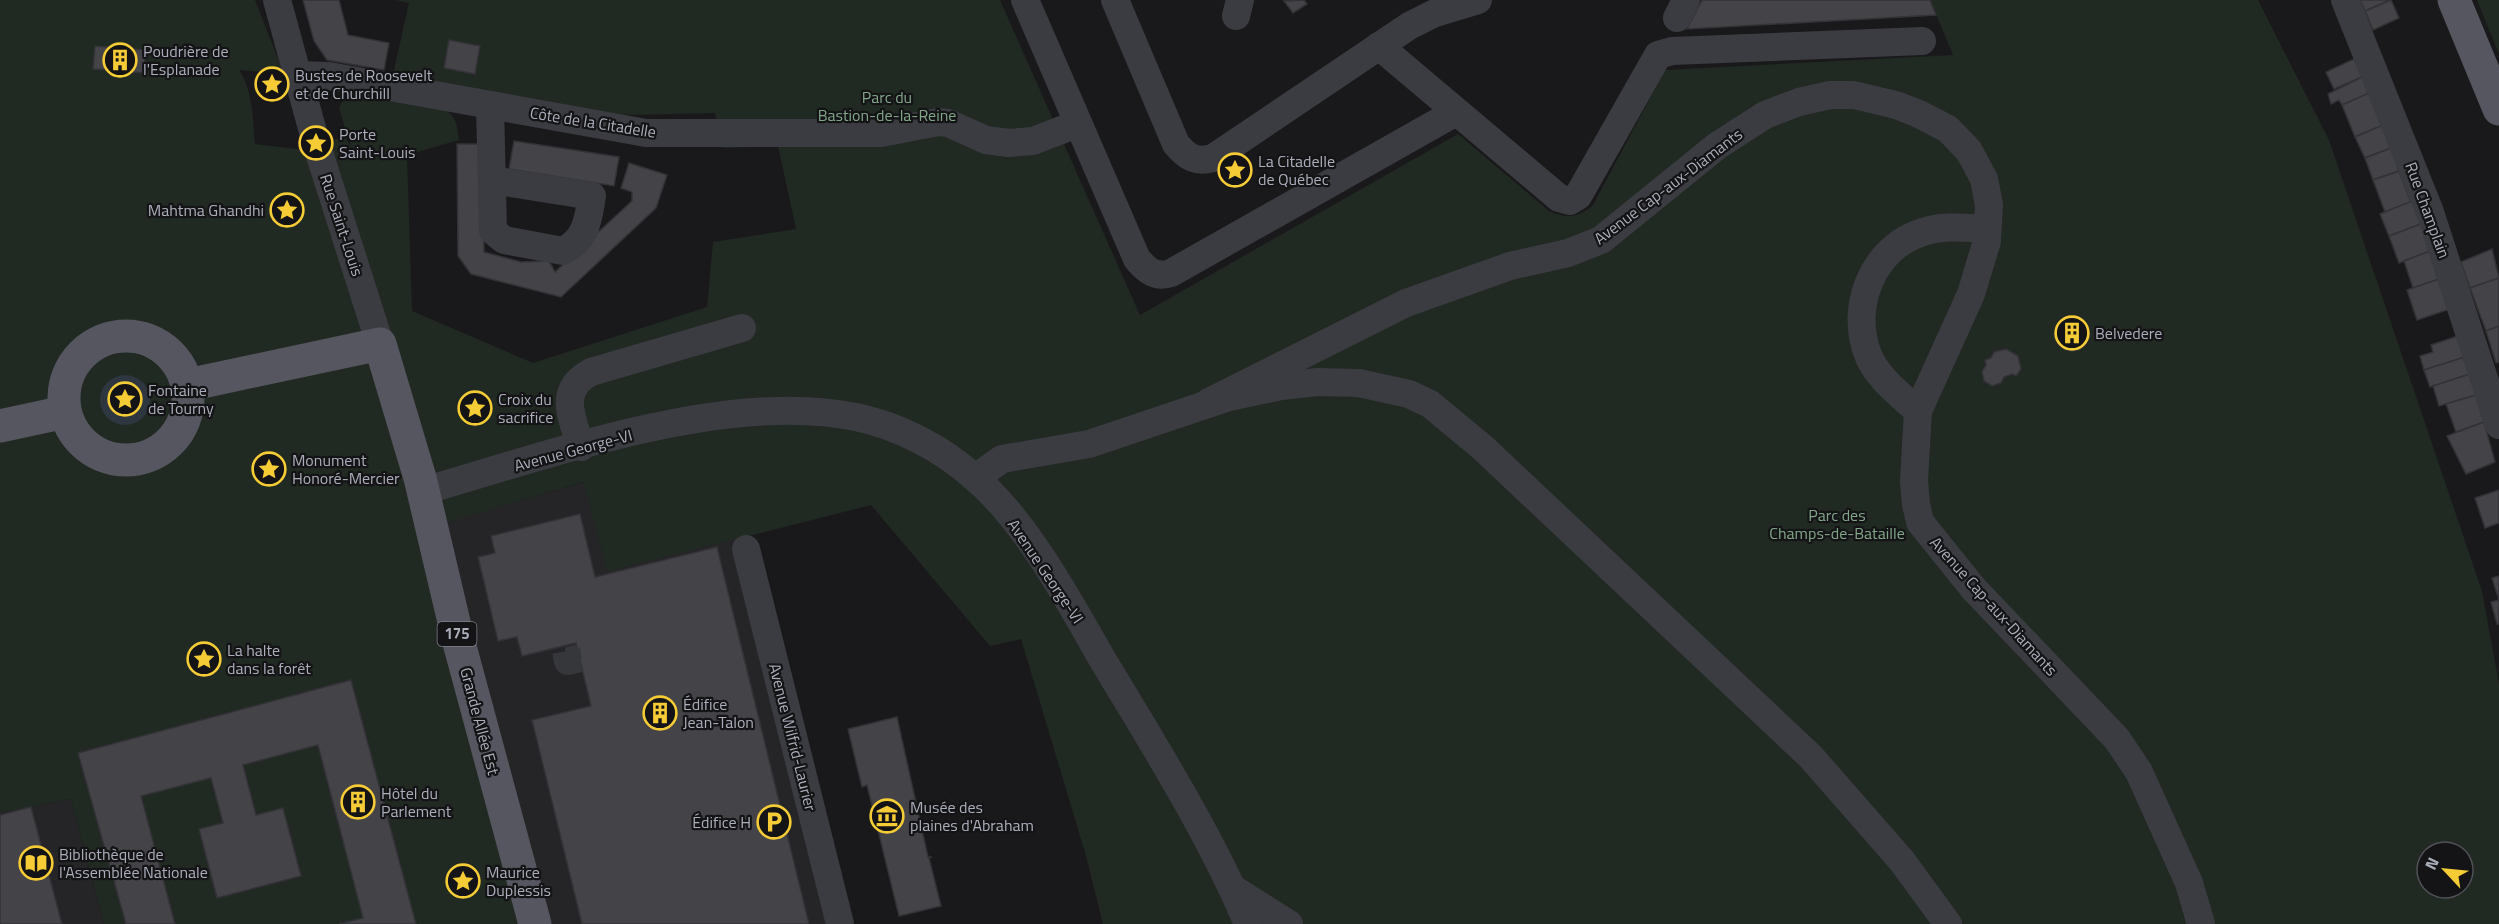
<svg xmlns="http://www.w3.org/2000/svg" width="2499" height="924" font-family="'Titillium Web',sans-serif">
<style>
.built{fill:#252528}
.green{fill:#202922;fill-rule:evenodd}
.water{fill:#2e363f}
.building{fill:#434348;stroke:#333337;stroke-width:1.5}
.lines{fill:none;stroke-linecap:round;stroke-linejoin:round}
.minor-tunnel{stroke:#36373b;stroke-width:28;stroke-dasharray:28 14;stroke-linecap:butt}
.minor{stroke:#3b3c42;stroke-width:28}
.major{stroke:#55565f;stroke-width:33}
.labels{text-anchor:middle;stroke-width:4.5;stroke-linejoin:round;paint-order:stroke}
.shield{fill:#141416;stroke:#7e808a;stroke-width:1.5}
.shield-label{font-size:15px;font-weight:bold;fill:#abaebb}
.poi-label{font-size:16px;fill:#abaebb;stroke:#141416;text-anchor:start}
.park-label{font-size:16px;fill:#82a688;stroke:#141416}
.street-label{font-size:16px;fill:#abaebb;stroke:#141416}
</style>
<rect width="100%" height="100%" fill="#19191b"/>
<g class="built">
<polygon points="585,482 744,539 840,924 535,924 432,526"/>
<polygon points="71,799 104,924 0,924 0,813"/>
</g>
<g class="green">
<path d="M0,0H255L284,74L239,70C254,93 252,117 255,144L297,149L345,137L351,147L339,108L346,93L444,109C457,116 457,127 459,140L407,155L412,311L533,363L707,307L713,242L796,229L778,146L723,148L715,113L631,115L586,112L393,74L409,3L396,0H1000L1140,315L1458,134L1549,211C1566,219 1578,218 1593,205L1665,70L1953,55L1930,0H2258L2329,140L2482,591L2499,684V924H1103L1086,856L1021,639L990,646L871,505L607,572L584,482L432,527L535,924H104L71,799L0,813ZM2427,852H2463V888H2427Z"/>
<polygon points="2477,0 2499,0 2499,54 2479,5"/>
</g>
<circle class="water" cx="125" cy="400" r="25"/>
<g class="building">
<polygon points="303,0 339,0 348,35 389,43 384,70 327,60 314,41"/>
<polygon points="1304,0 1307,4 1293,13 1284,1"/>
<polygon points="1702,0 1930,0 1936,15 1687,29"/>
<polygon points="2360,0 2390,0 2365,11"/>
<polygon points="2391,0 2399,18 2373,30 2365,11"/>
<polygon points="449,40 480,46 475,74 444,68"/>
<polygon points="95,46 146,50 144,73 93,69"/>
<polygon points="2354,59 2362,77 2334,89 2326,72"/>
<polygon points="2362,77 2369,94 2342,105 2339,100 2331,104 2328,94"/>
<polygon points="2369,93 2383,125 2355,137 2342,105"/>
<polygon points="2383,125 2391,148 2365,158 2355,137"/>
<polygon points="514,141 619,157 614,186 509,169"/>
<polygon points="457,144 482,144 484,252 521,262 549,261 555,272 632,201 632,192 621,188 629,163 667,175 656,208 561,297 471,274 458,256"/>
<polygon points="2391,148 2399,171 2373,180 2365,158"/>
<polygon points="2399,171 2411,202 2385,212 2373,180"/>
<polygon points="2412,201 2421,224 2389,236 2380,214"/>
<polygon points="2421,224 2430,251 2399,263 2389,236"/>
<polygon points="2492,249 2499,278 2470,288 2461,262"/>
<polygon points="2430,251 2439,279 2413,288 2404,261"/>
<polygon points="2499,278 2499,326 2486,331 2470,288"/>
<polygon points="2439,279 2450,309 2417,320 2407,290"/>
<circle cx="2072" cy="334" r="17"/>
<polygon points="2499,326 2499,362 2496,363 2486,331"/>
<polygon points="2458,336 2465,357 2424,370 2420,356 2433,352 2431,345"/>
<polygon points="2006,349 2018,356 2021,369 2016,376 2012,374 2004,377 2001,383 1992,386 1984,381 1982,372 1986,365 1985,360 1991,358 1994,352"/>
<polygon points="2465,357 2470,374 2430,387 2424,370"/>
<polygon points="2470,374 2476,395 2439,406 2433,386"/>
<polygon points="2476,395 2484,422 2456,432 2446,404"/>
<polygon points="2484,422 2495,462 2466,474 2447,436"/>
<polygon points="2499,490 2499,523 2485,528 2475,498"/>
<polygon points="580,514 595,577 717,547 809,924 582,924 532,720 591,706 576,643 522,656 517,637 498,641 478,557 495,553 491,536"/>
<polygon points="2499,576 2499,600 2492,578"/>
<polygon points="2499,600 2499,624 2497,624 2491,602"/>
<polygon points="351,680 416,924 339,924 363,918 318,745 243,765 256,815 283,808 301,876 217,898 199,829 223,823 211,778 141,796 175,924 126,924 78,753"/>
<polygon points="897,717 928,857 932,857 929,858 941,906 899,916 867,785 862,787 848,729"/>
<polygon points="31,807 62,924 0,924 0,815"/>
</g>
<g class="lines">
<polyline class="minor-tunnel" points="566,651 568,661 580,658"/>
<g class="minor">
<polyline points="277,0 316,143 380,344"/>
<path d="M1025,0L1137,259C1147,271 1156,278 1171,273L1456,112"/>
<path d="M1115,0L1176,144C1187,157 1196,163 1213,158L1409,26L1435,13L1478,0"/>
<polyline points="2345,0 2430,212 2499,425"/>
<polyline points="1236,16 1240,0"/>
<polyline points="1677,18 1686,0"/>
<polyline points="1379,46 1559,198 1570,201 1578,196 1658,55 1672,51 1922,41"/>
<polyline points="297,75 329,76 646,133 881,133 938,122 948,123 986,140 1009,143 1033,141 1077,124"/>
<path d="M490,105L493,231L504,240L563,251C587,239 588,219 592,196L492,180"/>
<polyline points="1209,402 1406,303 1510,266 1568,253 1601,240 1717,146 1765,115 1799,102 1830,95 1854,95 1896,105 1919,114 1948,129 1969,151 1984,179 1989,205 1987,241 1971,294 1918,411 1914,481 1916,504 1920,522 1973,588 2117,739 2139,772 2189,883 2201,924"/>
<path d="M1918,411C1899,394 1875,376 1867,352C1850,304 1874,247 1923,232C1943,225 1966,228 1987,229"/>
<path d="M581,447C572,417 557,390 591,372L742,328"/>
<polyline points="975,478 1002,459 1089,444 1229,397 1281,386 1318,382 1359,383 1409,394 1430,404 1482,447 1811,757 1902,861 1948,924"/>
<path d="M423,491C549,455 727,390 856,417C899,426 941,448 974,477C1025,520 1068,599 1101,657C1153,744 1208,830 1248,924"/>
<polyline points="746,549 840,924"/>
<polyline points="1232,888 1289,924"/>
</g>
<g class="major">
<polyline points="2454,0 2499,109"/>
<circle cx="126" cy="398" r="62"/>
<polyline points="188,385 380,344 420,478 458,639 535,924"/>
<polyline points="0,426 65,412"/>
</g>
</g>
<defs>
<g id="building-ring" transform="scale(1.725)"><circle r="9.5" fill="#141416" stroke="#f5cb36" stroke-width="1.5"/><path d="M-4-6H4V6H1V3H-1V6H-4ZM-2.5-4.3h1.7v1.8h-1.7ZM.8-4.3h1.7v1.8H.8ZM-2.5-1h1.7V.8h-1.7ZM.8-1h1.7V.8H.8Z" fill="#f5cb36"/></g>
<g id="sight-ring" transform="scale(1.725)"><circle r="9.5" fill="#141416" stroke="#f5cb36" stroke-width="1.5"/><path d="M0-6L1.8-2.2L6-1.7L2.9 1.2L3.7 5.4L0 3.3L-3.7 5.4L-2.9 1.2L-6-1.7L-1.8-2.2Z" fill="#f5cb36"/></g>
<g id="museum-ring" transform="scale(1.725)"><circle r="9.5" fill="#141416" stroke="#f5cb36" stroke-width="1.5"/><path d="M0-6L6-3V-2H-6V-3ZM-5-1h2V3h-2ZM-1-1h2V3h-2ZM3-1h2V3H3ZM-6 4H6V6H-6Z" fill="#f5cb36"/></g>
<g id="parking-ring" transform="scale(1.725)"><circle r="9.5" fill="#141416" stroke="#f5cb36" stroke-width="1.5"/><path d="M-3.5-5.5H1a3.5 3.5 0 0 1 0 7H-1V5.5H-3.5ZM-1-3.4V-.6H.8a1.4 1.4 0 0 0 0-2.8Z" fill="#f5cb36"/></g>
<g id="library-ring" transform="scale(1.725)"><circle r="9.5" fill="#141416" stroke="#f5cb36" stroke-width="1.5"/><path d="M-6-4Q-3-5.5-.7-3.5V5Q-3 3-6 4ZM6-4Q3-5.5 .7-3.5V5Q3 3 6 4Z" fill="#f5cb36"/></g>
</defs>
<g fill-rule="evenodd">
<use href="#building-ring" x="120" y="60"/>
<use href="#sight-ring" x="272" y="84"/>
<use href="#sight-ring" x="316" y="143"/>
<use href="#sight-ring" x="1235" y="170"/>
<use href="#sight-ring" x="287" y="210"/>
<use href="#building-ring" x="2072" y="333"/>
<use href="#sight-ring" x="125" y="399"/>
<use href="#sight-ring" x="475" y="408"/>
<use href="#sight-ring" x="269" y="469"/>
<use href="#sight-ring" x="204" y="659"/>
<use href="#building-ring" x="660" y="713"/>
<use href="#building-ring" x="358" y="802"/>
<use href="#museum-ring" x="887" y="816"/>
<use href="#parking-ring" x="774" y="822"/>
<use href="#library-ring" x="36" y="863"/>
<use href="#sight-ring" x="463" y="881"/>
</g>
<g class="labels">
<rect class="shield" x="437.5" y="622" width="39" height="24" rx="4.5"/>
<g class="shield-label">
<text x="457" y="639">175</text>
</g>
<g class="poi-label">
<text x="143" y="57">Poudrière de<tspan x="143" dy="18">l'Esplanade</tspan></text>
<text x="295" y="81">Bustes de Roosevelt<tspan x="295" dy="18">et de Churchill</tspan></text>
<text x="339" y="140">Porte<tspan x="339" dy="18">Saint-Louis</tspan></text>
<text x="1258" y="167">La Citadelle<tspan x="1258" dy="18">de Québec</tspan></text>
<text x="264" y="216" text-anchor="end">Mahtma Ghandhi</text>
<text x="2095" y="339">Belvedere</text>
<text x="148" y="396">Fontaine<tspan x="148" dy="18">de Tourny</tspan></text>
<text x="498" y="405">Croix du<tspan x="498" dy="18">sacrifice</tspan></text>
<text x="292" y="466">Monument<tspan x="292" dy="18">Honoré-Mercier</tspan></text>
<text x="227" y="656">La halte<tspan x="227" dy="18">dans la forêt</tspan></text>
<text x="683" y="710">Édifice<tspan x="683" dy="18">Jean-Talon</tspan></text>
<text x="381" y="799">Hôtel du<tspan x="381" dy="18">Parlement</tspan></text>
<text x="910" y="813">Musée des<tspan x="910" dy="18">plaines d'Abraham</tspan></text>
<text x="751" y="828" text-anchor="end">Édifice H</text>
<text x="59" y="860">Bibliothèque de<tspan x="59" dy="18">l'Assemblée Nationale</tspan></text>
<text x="486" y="878">Maurice<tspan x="486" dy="18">Duplessis</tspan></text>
</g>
<g class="park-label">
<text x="887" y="103">Parc du<tspan x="887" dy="18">Bastion-de-la-Reine</tspan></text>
<text x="1837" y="521">Parc des<tspan x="1837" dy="18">Champs-de-Bataille</tspan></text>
</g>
<g class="street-label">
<text transform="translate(593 122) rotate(9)" y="6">Côte de la Citadelle</text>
<text transform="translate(1668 186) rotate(-37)" y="6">Avenue Cap-aux-Diamants</text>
<text transform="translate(2428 210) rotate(70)" y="6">Rue Champlain</text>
<text transform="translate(342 225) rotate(72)" y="6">Rue Saint-Louis</text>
<text transform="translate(573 450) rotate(-15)" y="6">Avenue George-VI</text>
<text transform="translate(1046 571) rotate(56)" y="6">Avenue George-VI</text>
<text transform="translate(1994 606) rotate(48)" y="6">Avenue Cap-aux-Diamants</text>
<text transform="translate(480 721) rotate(75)" y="6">Grande Allée Est</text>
<text transform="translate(793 737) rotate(76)" y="6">Avenue Wilfrid-Laurier</text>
</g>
</g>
<g transform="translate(2445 870) rotate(296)"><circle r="28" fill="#141416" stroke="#505258" stroke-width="1.5"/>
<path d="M0-4.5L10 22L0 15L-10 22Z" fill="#f5cb36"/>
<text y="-9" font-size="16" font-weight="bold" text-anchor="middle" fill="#abaebb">N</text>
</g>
</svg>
